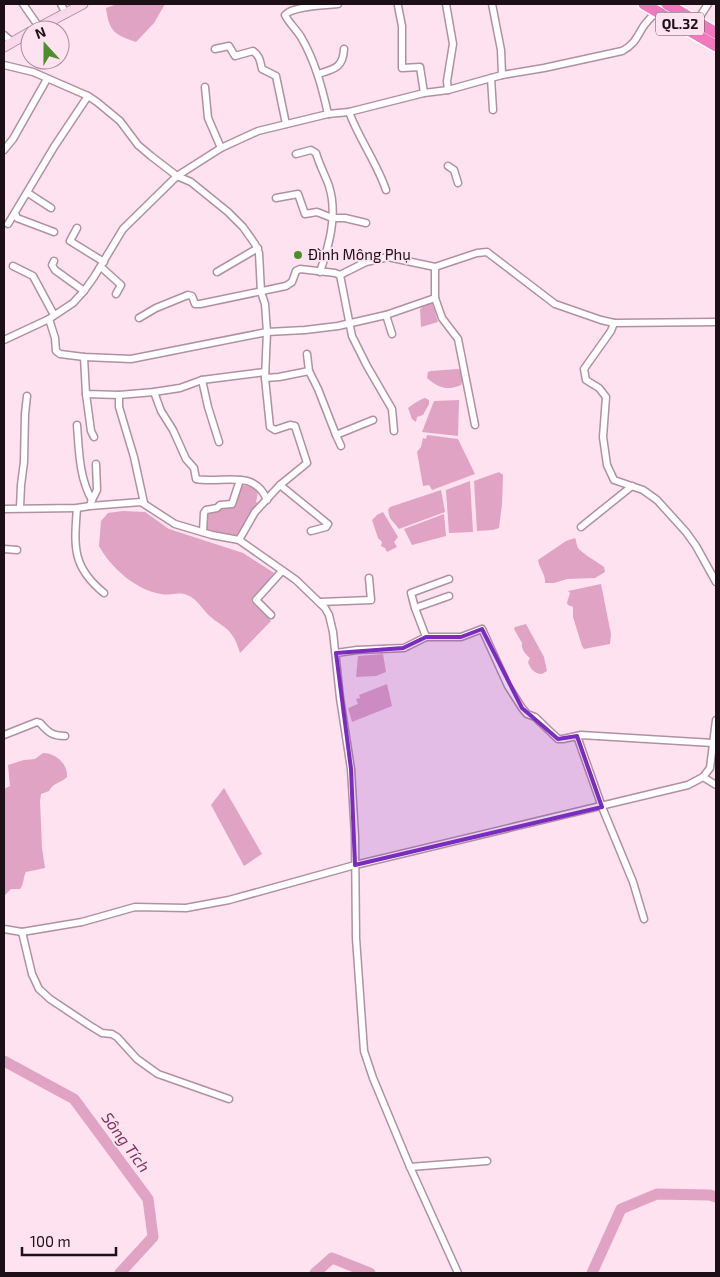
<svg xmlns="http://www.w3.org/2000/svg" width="720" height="1277" font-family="'Exo 2',sans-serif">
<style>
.water{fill:#e0a3c3}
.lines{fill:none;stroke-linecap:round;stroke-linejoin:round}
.river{stroke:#e0a3c3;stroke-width:11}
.street-casing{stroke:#b190a1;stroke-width:9}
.secondary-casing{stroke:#b190a1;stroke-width:11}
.highway-casing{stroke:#fff;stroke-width:14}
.street{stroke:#fff;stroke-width:6}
.secondary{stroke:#fad7eb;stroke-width:9}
.highway{stroke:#f079bd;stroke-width:11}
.marked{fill:#7b2cbf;fill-opacity:0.2;stroke:#7b2cbf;stroke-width:4;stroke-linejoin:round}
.poi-dot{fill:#4e8d2d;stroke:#fee2f0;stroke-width:2}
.labels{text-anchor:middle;stroke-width:4;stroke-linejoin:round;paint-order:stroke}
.shield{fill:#fee2f0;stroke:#604f57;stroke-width:1}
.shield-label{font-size:14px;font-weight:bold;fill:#1c1016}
.poi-label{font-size:15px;fill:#1c1016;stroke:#fee2f0;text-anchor:start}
.water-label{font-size:16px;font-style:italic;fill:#7d345f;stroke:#fee2f0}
</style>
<rect width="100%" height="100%" fill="#fee2f0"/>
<g class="water">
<path d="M117,4H165L154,23L136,42C115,35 109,32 106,8Z"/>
<polygon points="432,302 438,322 421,327 420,309 422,308 421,306"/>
<path d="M458,369L461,370L463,378L461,385C448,391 438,388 427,378L428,372L431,371Z"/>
<path d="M425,398L429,400V404L423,415L417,417L416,422L412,419L408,408C412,405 421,399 425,398Z"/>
<polygon points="459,400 458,436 422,432 434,401"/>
<polygon points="427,435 458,439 475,474 432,490 429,485 423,486 417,452 421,447 423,438 426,439"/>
<polygon points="499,472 503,475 502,504 499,528 493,530 477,531 474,481"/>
<polygon points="470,481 473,532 449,533 446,490"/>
<polygon points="240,484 254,488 258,492 256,502 258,503 236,538 205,530 205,513 221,506 235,506"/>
<polygon points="441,490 445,512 399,529 390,518 388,510 390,507"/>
<path d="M123,511L145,512L169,529L243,553L274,573L251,601L271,621L240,653C238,647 236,640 232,635C227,627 219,624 212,618C203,611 198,599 187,595C178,591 170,596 161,594C136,590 111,568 99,546L101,521L108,513Z"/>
<polygon points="383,512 398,537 394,542 397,547 387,552 385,548 381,546 382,542 378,538 372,520 377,515"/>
<polygon points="444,514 446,536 412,545 404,529"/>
<path d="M575,538C577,542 576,547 580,550C586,556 596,561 604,567L605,572L595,578L567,579L554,583H545C546,575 539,568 538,560L566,541Z"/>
<polygon points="601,584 611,634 610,644 584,649 582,646 573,617 573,607 568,605 567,603 570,593 568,591"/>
<path d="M526,624L544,657L547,671L542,674C534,674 530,668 528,662L530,658C525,654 521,649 522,643L514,629L515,627Z"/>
<polygon points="383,654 386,672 376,676 356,677 358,656"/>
<polygon points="387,684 392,706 352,722 348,708 358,704 356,699 360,698 359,695"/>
<path d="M43,753C56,753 68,764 67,777C61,783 54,782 49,791L41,794L40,801L42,848L45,868L26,872C23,877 24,885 20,889H11L5,895L4,901V789L10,786L8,765L24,760L35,759Z"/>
<polygon points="224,788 262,854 244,866 211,805"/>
</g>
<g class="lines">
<g class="river">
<polyline points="4,1061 74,1099 148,1199 153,1237 120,1273"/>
<polyline points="315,1273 332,1258 370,1273"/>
<polyline points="592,1273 621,1209 657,1194 710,1195 716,1197"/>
</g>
<g class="street-casing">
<g id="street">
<polyline points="23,4 39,27"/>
<polyline points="61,4 66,14"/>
<polyline points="446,4 453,44 447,81 448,90"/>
<polyline points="492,4 501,50 502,75"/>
<polyline points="398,6 402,26 402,68 420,67 424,93"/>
<polyline points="697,21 708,4"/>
<polyline points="4,35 12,42"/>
<path d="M215,49L229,46L235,56L253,51C260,56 260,61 262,69L276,76L286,124"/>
<polyline points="4,65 33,72 88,96 97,102 120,121 138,145 151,156 177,176 191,182 228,212 243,227 255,244 259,253 261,292 265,304 267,332 265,378 270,427 275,430 290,425 295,426 307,463 280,485 255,512 239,540"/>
<path d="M318,74C334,69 343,68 344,49"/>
<polyline points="491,78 493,110"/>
<polyline points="205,87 208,118 221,148"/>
<path d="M349,112C359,139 377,163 386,190"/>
<path d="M328,114C322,87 315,61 301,37C296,29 289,23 285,15C292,6 326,5 338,4"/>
<polyline points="4,150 13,139 47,79"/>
<path d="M296,154L311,150L316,153C319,164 325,175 329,186C338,215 329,245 320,272"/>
<polyline points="448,166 454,170 458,183"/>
<polyline points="28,193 51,208"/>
<polyline points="276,198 298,194 305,214 317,212 332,218 345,218 366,223"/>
<polyline points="15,213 17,218 54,232"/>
<polyline points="8,224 54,147 88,96"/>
<polyline points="77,228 70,241 104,262"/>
<polyline points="54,261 52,265 55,270 84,291"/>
<polyline points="13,266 33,276 54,315"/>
<polyline points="101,267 121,285 116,294"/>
<polyline points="217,272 258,248"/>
<polyline points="340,275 352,336 367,366 392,409 394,431"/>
<polyline points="435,298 442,318 458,339 475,425"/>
<polyline points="386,315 392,334"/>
<polyline points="139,318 156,308 188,295 192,296 195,304 200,304 286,286 292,282 296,271 300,269 335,273 340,275 366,262 388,257 435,267 477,253 487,252 555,304 601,320 614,323 716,322"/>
<polyline points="49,319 55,338 56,351 60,354 84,357 131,359 267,332 305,330 338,326 386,315 435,298 435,267"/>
<polyline points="614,323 611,331 584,369 586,380 599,388 606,397 603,437 607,465 614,480 643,490 657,500 686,532 696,546 716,582"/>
<path d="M4,340L49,319L73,303L84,291L94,277L123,229L177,176L221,148L258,131L328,114L349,112L424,93L448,90L502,75L544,68L622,51C634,45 637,37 643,27C647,21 653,16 657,10"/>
<polyline points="307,354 309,371"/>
<polyline points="84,357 86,394 119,395"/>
<polyline points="265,378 279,377 309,371 318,389 336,435 373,420"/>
<polyline points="202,380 208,407 219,442"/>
<path d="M154,392L161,411L173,430L186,459L194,468L196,479C222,484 254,468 267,500"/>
<polyline points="86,394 91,431 94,437"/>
<path d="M77,425C79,450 79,478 92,500"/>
<polyline points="336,435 341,446"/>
<polyline points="280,485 328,524 326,527 311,531"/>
<polyline points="91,502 97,490 96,464"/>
<polyline points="144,503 134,457 119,407 119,395 154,392 180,388 202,380 265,372"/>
<polyline points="20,508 21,485 24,462 25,414 27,396"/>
<path d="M77,508C74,547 72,567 104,593"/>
<polyline points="4,509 77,508 90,506 141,502 175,524 212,535 239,540 296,580 325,608 329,615 333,632 340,698 351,769 355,836 356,938 364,1051 373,1078 410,1167 487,1161"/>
<polyline points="581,527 632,486"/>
<polyline points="203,532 204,513 206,510 217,508 220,505 232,504 240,480"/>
<polyline points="4,549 17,550"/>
<polyline points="320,602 371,600 369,578"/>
<polyline points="415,608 411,593 449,579"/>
<polyline points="271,615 256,600 282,571"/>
<polyline points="426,637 461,637 482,629 508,686 522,708 527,714 535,717 558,739 563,739 581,735 713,743"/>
<polyline points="336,653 357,650 404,648 426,637 415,608 449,596"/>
<path d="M4,735L37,722L40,723C48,732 52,736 65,736"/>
<polyline points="577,736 602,807 633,882 644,919"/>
<polyline points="703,777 716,785"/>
<polyline points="4,929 22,932 82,922 135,907 186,908 229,900 355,865 688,785 703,777 710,768 716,720"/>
<polyline points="22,932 32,974 39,989 50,999 89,1025 102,1033 112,1034 117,1037 137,1059 158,1074 229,1099"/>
<polyline points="410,1167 458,1273"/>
</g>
</g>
<g class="secondary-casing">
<g id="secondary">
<polyline points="34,30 83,4"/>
<polyline points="4,47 30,32"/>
</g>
</g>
<g class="highway-casing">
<g id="highway">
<polyline points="644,4 716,46"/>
<polyline points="667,4 716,33"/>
</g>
</g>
<use href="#street" class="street"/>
<use href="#secondary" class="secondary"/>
<use href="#highway" class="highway"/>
</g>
<path class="marked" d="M482,629L522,708L558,739L577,736L602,807L355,865L351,769L336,653L403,648L426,637H461Z"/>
<circle class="poi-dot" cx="298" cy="255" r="5"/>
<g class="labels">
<rect class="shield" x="656" y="12.5" width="48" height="23" rx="4"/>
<g class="shield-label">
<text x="680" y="29">QL.32</text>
</g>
<g class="poi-label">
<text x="308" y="260">Đình Mông Phụ</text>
</g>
<g class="water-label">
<text transform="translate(126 1142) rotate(54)" y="6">Sông Tích</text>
</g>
</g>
<rect width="720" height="1277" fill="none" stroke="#1c1016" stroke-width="10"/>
<g transform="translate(45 45) rotate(339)"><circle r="24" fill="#fee2f0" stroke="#a48e99"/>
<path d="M0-4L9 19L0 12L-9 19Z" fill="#4e8d2d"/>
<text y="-8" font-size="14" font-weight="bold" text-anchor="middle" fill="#1c1016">N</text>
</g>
<path d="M22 1247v8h94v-8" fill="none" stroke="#1c1016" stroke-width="2.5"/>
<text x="30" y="1247" font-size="15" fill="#1c1016" stroke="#fee2f0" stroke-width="4" paint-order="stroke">100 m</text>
</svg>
